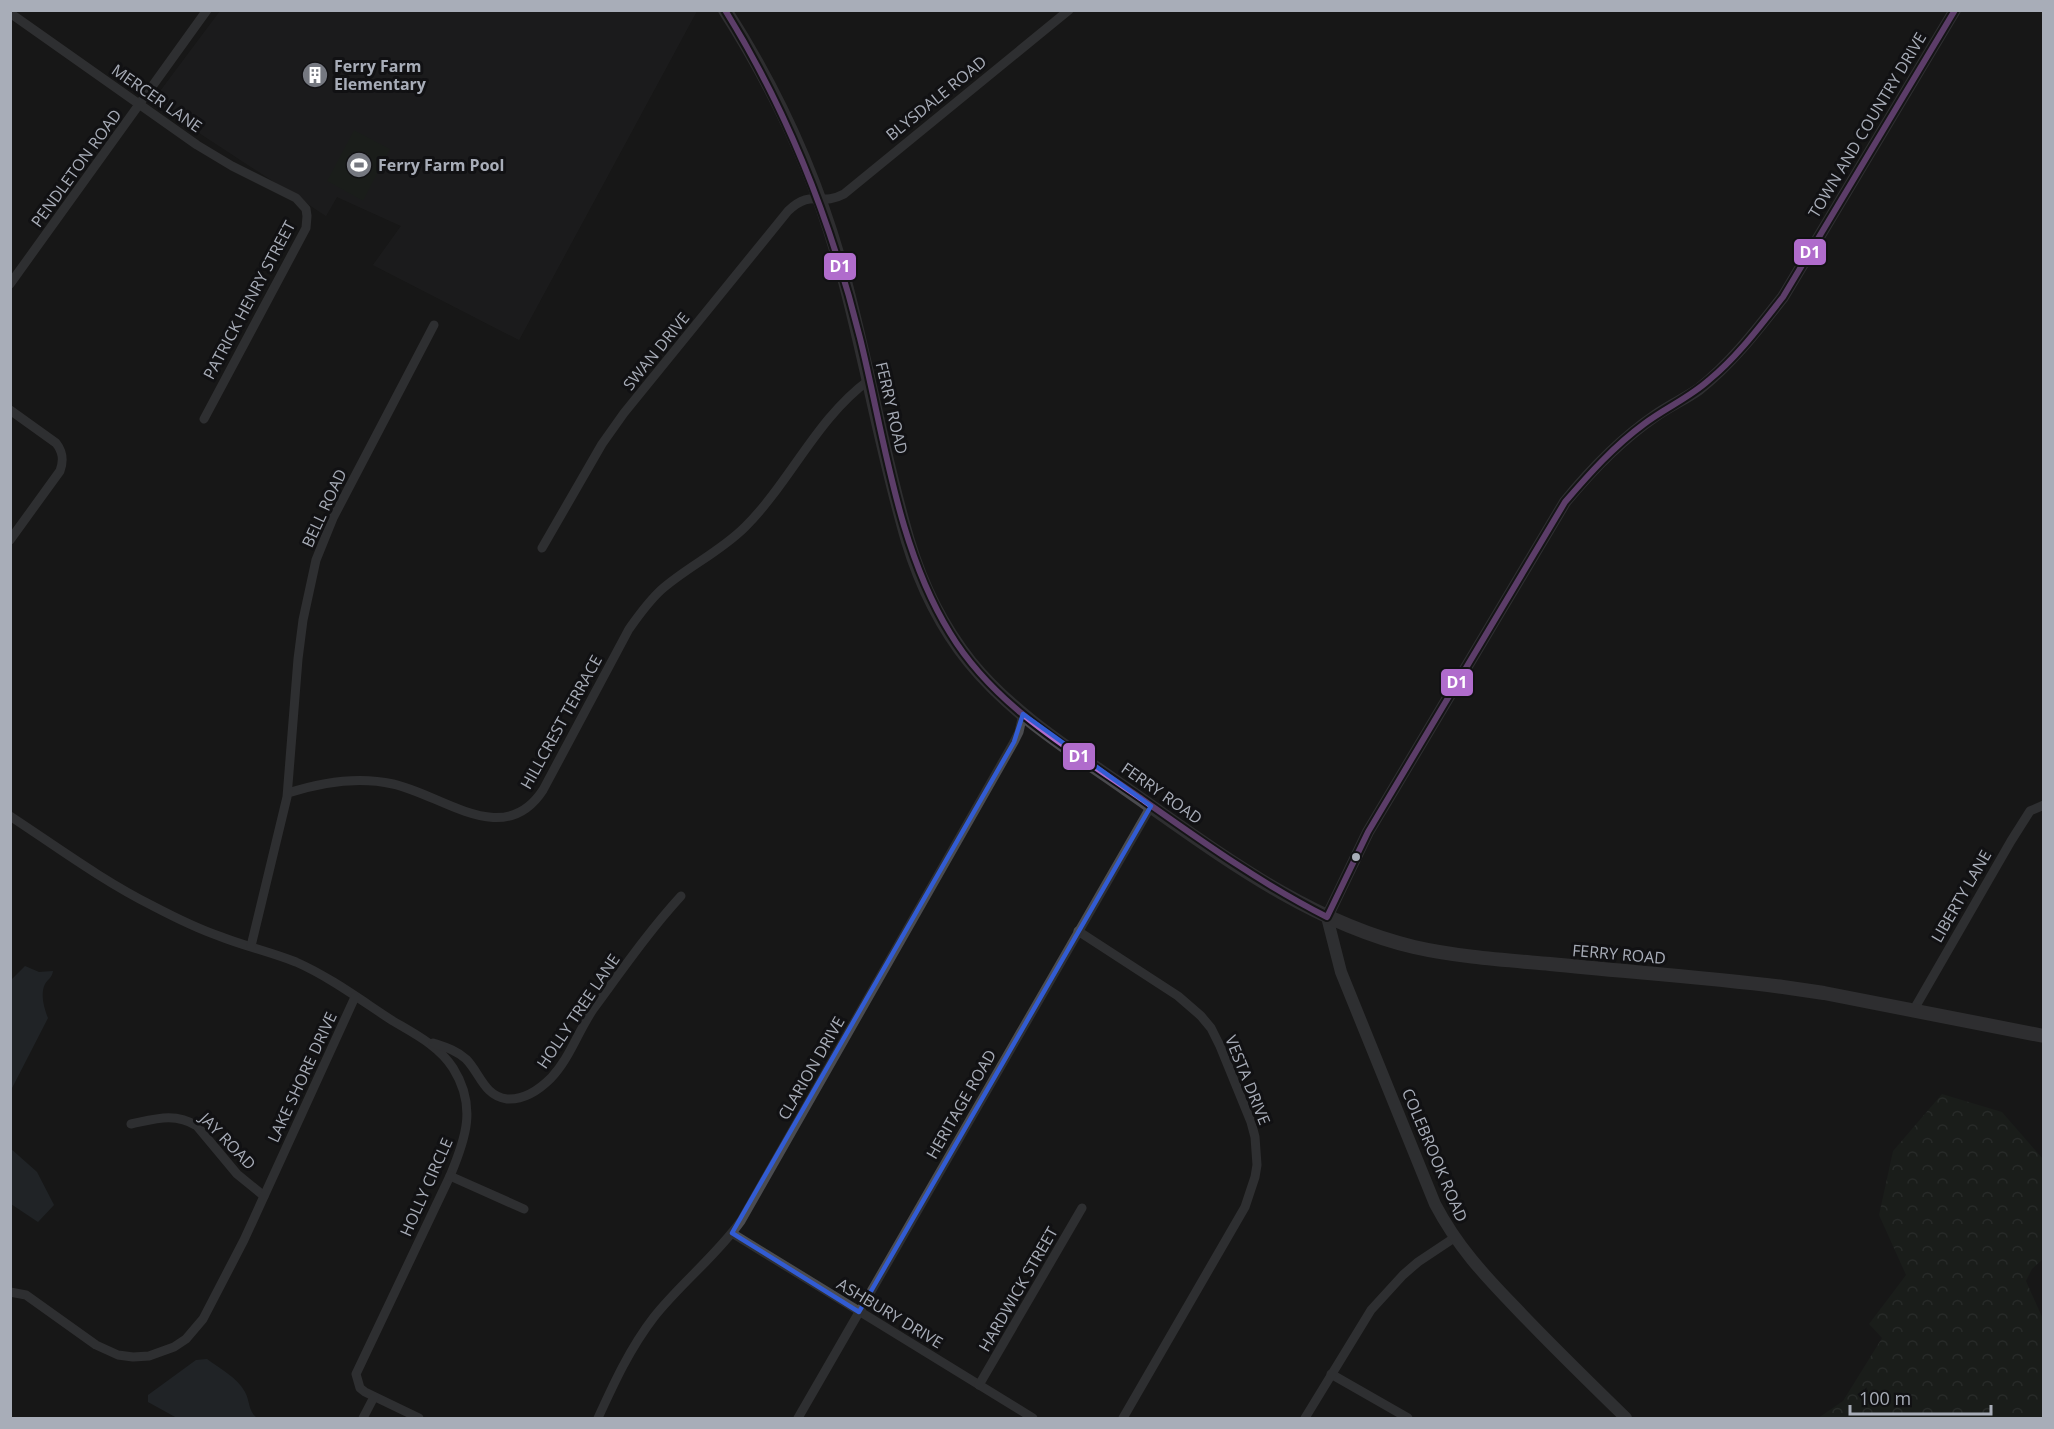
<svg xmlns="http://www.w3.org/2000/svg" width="2054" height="1429" font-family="'Open Sans',sans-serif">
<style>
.built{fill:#212123}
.green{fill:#1d241e}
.forest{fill:url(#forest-crowns)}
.water{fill:#2a3239}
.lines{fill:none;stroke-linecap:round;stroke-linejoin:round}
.minor{stroke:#4b4c50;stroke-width:9}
.tertiary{stroke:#4b4c50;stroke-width:12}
.secondary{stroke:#4a4a4e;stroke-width:14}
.bus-1-casing{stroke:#111113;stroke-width:10}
.bus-1{stroke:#b06ccc;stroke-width:6}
.marked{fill:none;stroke:#325cd3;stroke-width:4.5;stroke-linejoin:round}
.bus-dot{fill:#a8adb8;stroke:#111113;stroke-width:2}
.labels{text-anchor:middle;stroke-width:6;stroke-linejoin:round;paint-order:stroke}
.poi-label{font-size:16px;font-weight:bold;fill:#a8adb8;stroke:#111113;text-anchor:start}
.street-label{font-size:16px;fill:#a8adb8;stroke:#111113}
.line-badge{stroke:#111113;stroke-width:2}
.badge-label{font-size:16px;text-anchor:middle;font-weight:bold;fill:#fff}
</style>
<defs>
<pattern id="forest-crowns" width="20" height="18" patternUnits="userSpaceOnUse" patternTransform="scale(1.5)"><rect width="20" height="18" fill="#1d241e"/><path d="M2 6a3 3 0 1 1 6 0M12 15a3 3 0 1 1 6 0" fill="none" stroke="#3b413d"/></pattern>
</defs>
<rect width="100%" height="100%" fill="#171717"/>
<polygon class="built" points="220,11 697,11 519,340 373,265 401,226 337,197 326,216 152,102"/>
<polygon class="green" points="354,130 390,149 363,201 327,181"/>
<polygon class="forest" points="1942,1094 2002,1112 2043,1159 2043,1259 2032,1269 2026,1281 2043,1319 2043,1418 1818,1418 1843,1401 1882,1338 1869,1324 1906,1275 1879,1215 1893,1151"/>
<g class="water">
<path d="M25,966L39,972L53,971C52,978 48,979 45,984C40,994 44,1008 48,1018L11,1090V980Z"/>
<polygon points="10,1148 37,1172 54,1205 38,1222 11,1204"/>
<path d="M207,1359C219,1368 238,1378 245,1392C250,1401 248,1411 257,1418H177L148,1402V1395L196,1360Z"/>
</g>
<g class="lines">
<g class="minor">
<polyline points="10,13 197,145 232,166 296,198 306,209 307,216 306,228 204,419"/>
<polyline points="10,284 207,10"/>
<path d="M10,410L56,443C63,452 64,460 60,471L10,540"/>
<path d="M542,548L602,444L624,413L788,211C812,188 820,207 844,194L1069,10"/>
<path d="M288,793C322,782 358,776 393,784C443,795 504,850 543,790L629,629C639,615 648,602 661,590C687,567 720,552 745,527C791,481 816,419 869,380"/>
<path d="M10,816C57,847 103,881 153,906C174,917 196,928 219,936C244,946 271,952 296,962C330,977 362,1001 393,1021C415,1034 439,1046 453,1068C477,1106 466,1138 450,1176L356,1374L360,1388L365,1392L419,1418"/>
<polyline points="1078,931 1178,996 1201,1016 1211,1028 1220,1046 1251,1122 1255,1137 1257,1165 1255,1177 1245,1207 1123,1418"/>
<polyline points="251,946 287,797 298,659 303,620 316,560 333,518 434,325"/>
<polyline points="1913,1011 2011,841 2030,811 2044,805"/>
<path d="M433,1043C445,1047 456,1050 466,1059C480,1073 484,1096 507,1099C524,1100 540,1089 551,1078C570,1058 578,1031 594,1008C622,970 649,931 681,896"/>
<path d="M131,1124C155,1119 175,1112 197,1126L237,1174L264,1196"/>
<polyline points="450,1176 524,1209"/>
<polyline points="732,1233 1033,1418"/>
<polyline points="10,1292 26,1295 96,1345 118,1355 133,1357 149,1356 174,1347 186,1339 203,1319 244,1240 355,997"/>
<polyline points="1331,1374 1408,1418"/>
<polyline points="979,1385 1082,1208"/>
<polyline points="363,1418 374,1397"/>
<path d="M598,1418C614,1383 630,1348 654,1317C681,1283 715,1257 741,1221L1014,742L1019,732L1023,714"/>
<polyline points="798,1418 1151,806"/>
<polyline points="1305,1418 1371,1310 1403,1275 1418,1262 1454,1238"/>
</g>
<path class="tertiary" d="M1626,1418C1589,1382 1552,1346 1516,1308C1484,1275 1457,1246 1435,1204L1341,972L1327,917L1368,832L1565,502C1592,469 1620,440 1655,416C1669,406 1685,399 1699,389C1732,363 1757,330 1783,297L1955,10"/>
<path class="secondary" d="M725,10C777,91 818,182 843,274C867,362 882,453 908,541C921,584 942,627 970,662C1012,714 1072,751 1126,789C1217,852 1305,921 1414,947C1458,957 1505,960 1550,964C1628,972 1705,977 1783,987L1824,993L2044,1036"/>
<g class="bus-1-casing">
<path id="bus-1" d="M725,10C789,113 831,221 860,338C884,435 897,547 950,633C994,706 1070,749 1139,797C1200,840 1260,883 1327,917L1368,832L1565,502C1589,474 1614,446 1644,424C1665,408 1689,398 1709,380C1738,356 1760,326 1783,297L1955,10"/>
</g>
<use href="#bus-1" class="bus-1"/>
</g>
<path d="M0 0H2054V1429H0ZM1023,714L1151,806L859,1312L732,1233L1014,742Z" fill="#171717" fill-opacity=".55" fill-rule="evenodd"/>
<path class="marked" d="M1023,714L1151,806L859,1312L732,1233L1014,742Z"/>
<defs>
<g id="building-disc" transform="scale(1.35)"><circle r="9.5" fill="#757880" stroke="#111113"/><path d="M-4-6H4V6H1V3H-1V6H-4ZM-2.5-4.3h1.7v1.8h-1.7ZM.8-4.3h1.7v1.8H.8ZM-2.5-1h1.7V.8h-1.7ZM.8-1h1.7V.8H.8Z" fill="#fff"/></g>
<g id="stadium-disc" transform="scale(1.35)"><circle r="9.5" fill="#757880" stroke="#111113"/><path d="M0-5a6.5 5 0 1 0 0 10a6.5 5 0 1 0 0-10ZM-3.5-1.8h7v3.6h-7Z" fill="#fff"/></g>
</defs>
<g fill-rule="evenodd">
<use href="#building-disc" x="315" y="75"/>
<use href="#stadium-disc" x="359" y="165"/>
</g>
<circle class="bus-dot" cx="1356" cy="857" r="5"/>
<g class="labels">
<g class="poi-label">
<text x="334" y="72">Ferry Farm<tspan x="334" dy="18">Elementary</tspan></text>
<text x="378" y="171">Ferry Farm Pool</text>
</g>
<g class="street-label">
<text transform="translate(157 98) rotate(35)" y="6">MERCER LANE</text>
<text transform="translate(936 98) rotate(-39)" y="6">BLYSDALE ROAD</text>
<text transform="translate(1867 125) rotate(-59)" y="6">TOWN AND COUNTRY DRIVE</text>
<text transform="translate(76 168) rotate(-54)" y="6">PENDLETON ROAD</text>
<text transform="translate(249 300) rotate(-62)" y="6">PATRICK HENRY STREET</text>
<text transform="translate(656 351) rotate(-51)" y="6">SWAN DRIVE</text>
<text transform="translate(892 408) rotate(77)" y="6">FERRY ROAD</text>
<text transform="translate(324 508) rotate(-65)" y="6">BELL ROAD</text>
<text transform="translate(561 722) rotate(-61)" y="6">HILLCREST TERRACE</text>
<text transform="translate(1162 793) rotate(35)" y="6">FERRY ROAD</text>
<text transform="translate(1961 896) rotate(-60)" y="6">LIBERTY LANE</text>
<text transform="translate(1619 954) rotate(5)" y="6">FERRY ROAD</text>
<text transform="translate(578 1011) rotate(-56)" y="6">HOLLY TREE LANE</text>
<text transform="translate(811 1068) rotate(-60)" y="6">CLARION DRIVE</text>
<text transform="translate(302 1077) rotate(-65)" y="6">LAKE SHORE DRIVE</text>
<text transform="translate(1248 1080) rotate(68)" y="6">VESTA DRIVE</text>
<text transform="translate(961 1104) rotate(-60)" y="6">HERITAGE ROAD</text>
<text transform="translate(228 1141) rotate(46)" y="6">JAY ROAD</text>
<text transform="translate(1435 1155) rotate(67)" y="6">COLEBROOK ROAD</text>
<text transform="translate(426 1187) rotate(-66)" y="6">HOLLY CIRCLE</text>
<text transform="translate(1018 1289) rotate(-60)" y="6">HARDWICK STREET</text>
<text transform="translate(890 1313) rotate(31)" y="6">ASHBURY DRIVE</text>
</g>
</g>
<g class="line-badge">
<rect x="1793" y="238" width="34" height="28" rx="6" fill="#b06ccc"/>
<rect x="823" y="252" width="34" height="29" rx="6" fill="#b06ccc"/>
<rect x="1440" y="668" width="34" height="29" rx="6" fill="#b06ccc"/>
<rect x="1062" y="742" width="34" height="29" rx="6" fill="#b06ccc"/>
</g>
<g class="badge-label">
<text x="1810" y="258">D1</text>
<text x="840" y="272">D1</text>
<text x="1457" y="688">D1</text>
<text x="1079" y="762">D1</text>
</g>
<rect width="2054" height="1429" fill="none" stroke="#a8adb8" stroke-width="24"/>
<path d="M1850 1405v9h141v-9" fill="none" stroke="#a8adb8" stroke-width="3"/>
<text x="1859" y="1405" font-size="18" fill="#a8adb8" stroke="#111113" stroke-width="4.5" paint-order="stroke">100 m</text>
</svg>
